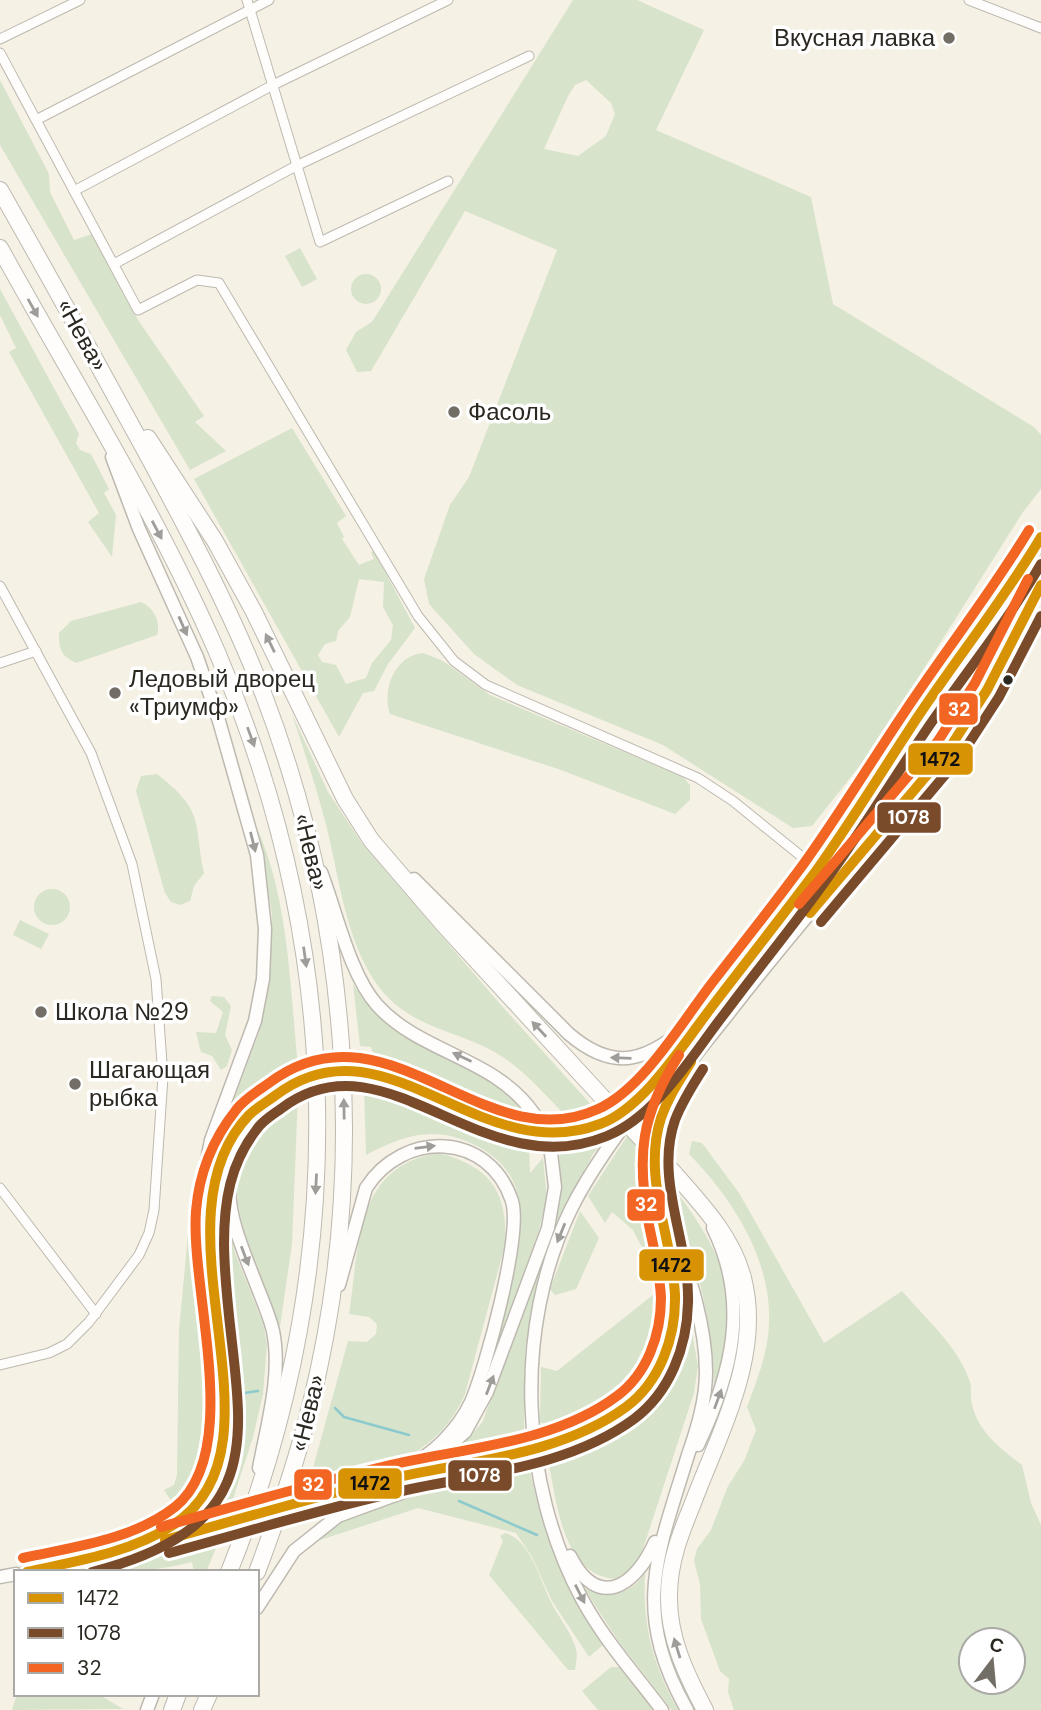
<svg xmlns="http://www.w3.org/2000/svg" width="1041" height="1710" font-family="'DM Sans',sans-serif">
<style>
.green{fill:#d7e3ca;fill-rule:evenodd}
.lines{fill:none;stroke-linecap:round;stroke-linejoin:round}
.stream{stroke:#8ccacd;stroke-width:2.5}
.street-casing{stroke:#bdb9b0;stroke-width:11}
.secondary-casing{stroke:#bdb9b0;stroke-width:15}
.highway-casing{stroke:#bdb9b0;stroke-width:18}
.street{stroke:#fefdfb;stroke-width:9}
.secondary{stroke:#fefdfb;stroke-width:12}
.highway{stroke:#fefdfb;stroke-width:16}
.secondary-bridge-casing{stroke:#bdb9b0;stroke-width:15;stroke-linecap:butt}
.highway-bridge-casing{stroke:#bdb9b0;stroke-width:18;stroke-linecap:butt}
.secondary-bridge{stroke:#fefdfb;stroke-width:12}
.highway-bridge{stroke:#fefdfb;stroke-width:16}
.bus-1-casing{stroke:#fff;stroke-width:16}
.bus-2-casing{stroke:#fff;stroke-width:16}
.bus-3-casing{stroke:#fff;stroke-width:16}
.bus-1{stroke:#d89305;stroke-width:10}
.bus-2{stroke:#7a4b2a;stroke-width:10}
.bus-3{stroke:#f26522;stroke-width:10}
.oneway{fill:#9f9d99}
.poi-dot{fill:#726e66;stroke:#fff;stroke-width:2.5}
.bus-dot{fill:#2b2821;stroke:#fff;stroke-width:2.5}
.labels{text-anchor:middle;stroke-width:7;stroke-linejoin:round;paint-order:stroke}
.poi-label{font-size:24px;fill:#2b2821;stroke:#fff;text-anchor:start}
.street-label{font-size:24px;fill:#2b2821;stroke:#fff}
.line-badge{stroke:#fff;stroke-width:2.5}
.badge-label{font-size:19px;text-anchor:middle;font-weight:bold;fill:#fff}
.pale-badge-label{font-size:19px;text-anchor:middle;font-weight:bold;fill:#111}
</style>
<rect width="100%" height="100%" fill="#f6f1e5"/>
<g class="green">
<path d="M573,0H637L704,30L656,130L811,197L833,304L1034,427L1041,435V489L1023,512L873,749L812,826L793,828L663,745L517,685L474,654L429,604L424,579L450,505L469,477L557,250L465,211L371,371L357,372L346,350L356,332L372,322ZM586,80L611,103L615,114L606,136L578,156L544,149L568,96L575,85Z"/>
<polygon points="0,80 49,174 50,192 74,240 92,234 138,320 204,416 195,422 226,451 190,470 0,145"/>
<polygon points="300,248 317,279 302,287 285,256"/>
<circle cx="366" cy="289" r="15"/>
<polygon points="0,289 79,434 76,443 80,450 91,454 109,489 104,493 116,515 112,557 88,522 99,513 9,352 16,348 0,315"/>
<path d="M292,428L346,516L337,523L344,537L342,539L359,565L374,559L371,552L374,551L415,628L388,664L374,691L363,693L339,737L194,479ZM359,579L384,582L383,607L393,625L391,640L372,663L366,678L346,684L336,665L322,662L318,655L325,644L336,641L338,631L350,617Z"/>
<polygon points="1041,550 1041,569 985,679 965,665"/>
<path d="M141,602C154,608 161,622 157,635L76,663C61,656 59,649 59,633L71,621Z"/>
<path d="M423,653L443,661L490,695L683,777L690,785V800L675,814L561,770L390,714C382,690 394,656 423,653Z"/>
<polygon points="962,669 983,683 963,716 951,704 937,701"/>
<path d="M292,714L328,792L361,842L500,1004L595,1109L563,1113C541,1090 519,1065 491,1050C459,1033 423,1028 395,1004C346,961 341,880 325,821C316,785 303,749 292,714Z"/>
<polygon points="935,715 941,715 949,720 949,737 912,785 798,912 695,1042 805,898 925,722"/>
<path d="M157,774C205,812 193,819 204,873L194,886L190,901L180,905L171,902L165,893L136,791L141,776Z"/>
<path d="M257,828C289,900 290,989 298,1067L265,1082L266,1090L231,1129L206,1200L212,1159L258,1035L269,985L272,914Z"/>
<circle cx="52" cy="907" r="18"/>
<polygon points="20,920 49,934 41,949 13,935"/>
<path d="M353,984C367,1006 383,1023 406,1037C449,1063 502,1073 528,1121L511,1118L402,1067L374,1057L371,1047L360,1046Z"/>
<polygon points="212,996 224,997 231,1006 225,1035 232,1050 227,1066 221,1070 212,1056 201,1052 196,1032 216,1033 223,1012 210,1001"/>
<path d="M661,1084C622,1156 648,1195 663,1268L665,1283H661L633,1230L612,1212L605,1223L588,1196Z"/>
<path d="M364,1087L384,1096L388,1087L529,1145L530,1173L543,1158L547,1198L539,1230L485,1379C492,1349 500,1320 508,1290C522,1235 538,1175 473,1144C432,1125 403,1136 366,1155Z"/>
<path d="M298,1094L292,1244L280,1327C272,1315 269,1296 263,1282C237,1218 216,1162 273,1107L283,1118L292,1096Z"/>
<polygon points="614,1129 593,1154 556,1223 560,1195 559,1147 590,1139"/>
<path d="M692,1141L702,1143L739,1193L824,1343L902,1291C925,1318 959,1347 970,1382C972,1389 970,1397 972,1404C978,1432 1001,1449 1022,1465L1031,1503L1041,1525V1710H734L728,1692L729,1679L720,1671L701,1619L700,1584L694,1560L697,1549L711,1530L728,1486L744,1461L756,1430L747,1407C757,1380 768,1353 769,1324C772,1259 732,1198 689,1154ZM1013,1640V1682H971V1640Z"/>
<path d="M439,1153C491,1167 508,1192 505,1245L465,1394C436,1461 373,1473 308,1486L348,1341L367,1342L376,1334L377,1324L369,1317L349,1314C360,1245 354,1166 439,1153Z"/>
<path d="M220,1185L235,1253L263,1323L267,1344L263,1394L253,1437L230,1508L221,1503L213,1508L209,1517L189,1522C215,1497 228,1473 233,1437L215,1232Z"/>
<path d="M678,1194C708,1234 731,1272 730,1323C730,1347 719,1375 714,1398C714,1359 710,1323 700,1284C692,1254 680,1226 678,1194Z"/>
<polygon points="580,1211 599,1238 576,1289 555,1295 550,1289"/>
<path d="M189,1224L196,1225L215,1432C213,1462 204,1492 176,1508L164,1490L174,1485L177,1475L179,1330Z"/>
<polygon points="539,1271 525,1350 524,1435 518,1437 518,1442 446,1460 482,1423"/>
<path d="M663,1287C664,1350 643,1388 585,1415C568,1423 557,1431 540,1422L541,1367L557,1371Z"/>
<path d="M685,1294L698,1366L694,1393L641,1555C633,1570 623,1583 604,1577C562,1564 557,1502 549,1466L552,1459C639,1428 682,1390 685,1294Z"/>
<path d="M527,1457C540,1526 565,1586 604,1644L589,1657L552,1601L532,1557L516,1533L418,1508L311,1543L341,1521L377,1505L515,1459L516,1472L520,1468V1459Z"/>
<path d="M505,1533C530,1539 540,1580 550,1600C558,1617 571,1631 576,1649C578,1655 576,1663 575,1670H568L489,1575L503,1541L500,1536Z"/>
<path d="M221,1536L206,1572H194L192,1562C153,1571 137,1573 97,1567V1564L191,1543L193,1552L203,1550L212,1538Z"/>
<path d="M645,1573C642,1624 653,1666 678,1710H672L619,1642L584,1588C608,1598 630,1596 645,1573Z"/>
<polygon points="611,1667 622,1667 656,1710 598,1710 582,1691"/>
<polygon points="17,1694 98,1694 123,1709 12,1710"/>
</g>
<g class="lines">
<g class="stream">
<polyline points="238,1394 258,1391"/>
<polyline points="335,1408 344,1417 409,1435"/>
<polyline points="459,1501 537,1535"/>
</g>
<g class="street-casing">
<g id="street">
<polyline points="247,0 320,242 448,181"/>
<polyline points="969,0 1041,28"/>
<polyline points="0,39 80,0"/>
<polyline points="0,53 138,310 197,280 219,283 418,616 454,661 486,685 698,778 733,801 817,869"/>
<polyline points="36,120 269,0"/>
<polyline points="74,191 273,85 448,0"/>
<polyline points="114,264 296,166 529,56"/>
<polyline points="0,586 91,753 132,864 156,979 163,1077 154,1210 149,1233 139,1255 89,1322 67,1344 49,1353 0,1365"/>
<polyline points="0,663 36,651"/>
<polyline points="0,1188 96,1314"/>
</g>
</g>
<g class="secondary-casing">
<g id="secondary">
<polyline points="112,457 139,529 197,657 219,721 257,855 265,929 263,979 255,1021 211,1140 201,1191 225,1420 221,1463 208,1492 190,1513 164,1531 118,1551"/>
<polyline points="919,717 932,709 944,709 955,721 953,739"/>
<path d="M321,872C336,911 350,975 377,1005C421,1054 495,1057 534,1114"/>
<path d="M414,879L569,1034C617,1075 648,1059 692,1023"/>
<path d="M382,1074C469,1105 554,1180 639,1096"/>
<path d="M666,1207C683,1259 706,1317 706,1372C706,1400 697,1429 688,1455C657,1556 631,1610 687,1710"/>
<path d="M209,1227C211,1192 218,1160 236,1131"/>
<path d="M339,1285L366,1188C403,1130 489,1131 512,1201C522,1235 486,1368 471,1402C464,1417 454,1430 443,1441C419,1466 387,1476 355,1488"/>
<path d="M553,1440C651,1410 688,1351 668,1249C661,1215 649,1175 654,1140C662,1090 698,1052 728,1014C770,960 814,907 859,855C882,829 908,804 929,776C975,717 1007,651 1041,585"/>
<path d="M698,1445C732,1373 750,1303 713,1228"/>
<polyline points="428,1464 465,1432 487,1392 548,1228 555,1187 551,1153"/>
<path d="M259,1468C267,1425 282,1375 273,1331C269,1314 261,1297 255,1281C223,1201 215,1175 265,1101"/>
<polyline points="397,1478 468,1462"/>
<polyline points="329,1495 363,1486"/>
<polyline points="146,1544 210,1528"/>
<path d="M570,1556C598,1611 635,1587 655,1542"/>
<polyline points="26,1572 125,1549"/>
<polyline points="0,1577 16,1574"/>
<polyline points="257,1608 294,1551 338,1516 513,1452"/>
<polyline points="147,1710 153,1694"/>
<path d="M662,1710C635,1674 604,1640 582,1599C520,1484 513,1328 571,1209C592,1167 622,1128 650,1090C698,1026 746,962 795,899C839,841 877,779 917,718C957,657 1004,600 1041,537"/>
</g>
</g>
<g class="highway-casing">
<g id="highway">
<path d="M0,190C50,278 99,366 147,454C189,532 231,610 263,693C349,918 369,1168 311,1403C297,1461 278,1516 257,1572"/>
<path d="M0,248C73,381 157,513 217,652C346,954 351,1267 229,1572"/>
<polyline points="148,438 215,541 254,612 345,799 371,840 444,925 602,1097"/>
<path d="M674,1173C702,1205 732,1236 743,1278C763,1355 719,1433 693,1503C681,1532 669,1562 669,1595C668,1637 686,1674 705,1710"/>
<polyline points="172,1710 178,1694"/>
<polyline points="202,1710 209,1694"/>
</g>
</g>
<use href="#street" class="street"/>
<use href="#secondary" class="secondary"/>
<use href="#highway" class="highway"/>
<g class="secondary-bridge-casing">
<g id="secondary-bridge">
<path d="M279,1090C312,1069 344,1066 382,1074"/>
<polyline points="534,1114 551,1153"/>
<polyline points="513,1452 553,1440"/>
<polyline points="210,1528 329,1495"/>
</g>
</g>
<g class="highway-bridge-casing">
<polyline id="highway-bridge" points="602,1097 674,1173"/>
</g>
<use href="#secondary-bridge" class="secondary-bridge"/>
<use href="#highway-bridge" class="highway-bridge"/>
<g class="bus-1-casing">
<g id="bus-1">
<polyline points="810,913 949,749 987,690 1041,585"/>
<path d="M165,1540C240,1519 314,1497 389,1479C467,1461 559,1456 626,1407C660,1382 676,1337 675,1295C672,1236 642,1177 661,1118C668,1097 680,1080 691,1062"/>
<path d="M27,1572C76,1561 130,1553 173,1525C297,1445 145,1224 249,1115C256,1108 268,1101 276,1095C385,1013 479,1170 600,1124C646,1107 687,1038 717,1000C750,957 783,915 816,871C851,822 882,771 915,721C956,659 1003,601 1041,537"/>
</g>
</g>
<g class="bus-2-casing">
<g id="bus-2">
<polyline points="821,922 960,757 999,697 1041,616"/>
<path d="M169,1553C243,1533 318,1510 393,1493C473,1474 566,1469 634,1419C670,1392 687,1347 688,1303C690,1243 654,1180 675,1120C682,1102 692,1086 703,1069"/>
<path d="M92,1572C299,1519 226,1401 224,1244C224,1202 230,1163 257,1129C263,1120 274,1114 282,1108C386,1030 481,1188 607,1136C658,1115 692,1055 725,1013C759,967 796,923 829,876C864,827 895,776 929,726C966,672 1008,621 1041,564"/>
</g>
</g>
<g class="bus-3-casing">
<g id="bus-3">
<polyline points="799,904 938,741 975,683 1028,579"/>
<path d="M161,1527C236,1506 310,1484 386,1466C461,1448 553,1444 617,1396C647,1374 661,1335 661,1298C660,1274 654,1249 649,1225C636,1155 641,1115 679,1055"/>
<path d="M23,1558C73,1547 133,1540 175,1507C244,1451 190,1291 196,1211C199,1174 213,1139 236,1110C244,1099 258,1091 269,1083C386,995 484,1162 598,1109C643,1089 682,1022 712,983C743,943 775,903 805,862C840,813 871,762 904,713C945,651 991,593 1029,530"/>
</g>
</g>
<use href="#bus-1" class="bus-1"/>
<use href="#bus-2" class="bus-2"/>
<use href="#bus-3" class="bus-3"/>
</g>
<defs><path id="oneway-solid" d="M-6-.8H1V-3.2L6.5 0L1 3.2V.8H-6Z" transform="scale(1.75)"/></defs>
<g class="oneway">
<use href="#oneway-solid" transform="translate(33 308) rotate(61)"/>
<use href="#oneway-solid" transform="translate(157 530) rotate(62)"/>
<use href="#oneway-solid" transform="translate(183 626) rotate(66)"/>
<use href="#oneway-solid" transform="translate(270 643) rotate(-116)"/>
<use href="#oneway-solid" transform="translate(251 737) rotate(70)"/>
<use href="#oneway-solid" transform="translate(253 842) rotate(76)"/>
<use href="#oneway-solid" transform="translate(305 957) rotate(82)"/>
<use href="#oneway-solid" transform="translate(539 1029) rotate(-133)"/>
<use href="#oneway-solid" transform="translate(462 1057) rotate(-155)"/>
<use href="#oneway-solid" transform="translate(621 1058) rotate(-178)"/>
<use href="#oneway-solid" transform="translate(344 1109) rotate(-91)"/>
<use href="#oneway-solid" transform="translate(425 1147) rotate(-7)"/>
<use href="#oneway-solid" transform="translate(316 1184) rotate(93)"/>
<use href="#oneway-solid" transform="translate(561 1233) rotate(112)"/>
<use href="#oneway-solid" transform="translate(245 1256) rotate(69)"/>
<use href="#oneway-solid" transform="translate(490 1385) rotate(-69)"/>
<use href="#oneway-solid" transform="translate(718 1399) rotate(-70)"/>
<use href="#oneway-solid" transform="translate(580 1594) rotate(63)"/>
<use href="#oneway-solid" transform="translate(677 1648) rotate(-107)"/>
</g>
<g class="poi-dot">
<circle cx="949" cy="38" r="7"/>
<circle cx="454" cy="412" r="7"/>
<circle cx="115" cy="693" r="7"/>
<circle cx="41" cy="1012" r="7"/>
<circle cx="75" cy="1084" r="7"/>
</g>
<circle class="bus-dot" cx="1008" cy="680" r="6"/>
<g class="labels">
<g class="poi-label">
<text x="935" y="46" text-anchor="end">Вкусная лавка</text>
<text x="468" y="420">Фасоль</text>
<text x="129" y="687">Ледовый дворец<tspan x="129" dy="28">«Триумф»</tspan></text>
<text x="55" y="1020">Школа №29</text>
<text x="89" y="1078">Шагающая<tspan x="89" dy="28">рыбка</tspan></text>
</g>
<g class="street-label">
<text transform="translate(82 335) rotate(61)" y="8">«Нева»</text>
<text transform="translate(311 852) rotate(76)" y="8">«Нева»</text>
<text transform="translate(308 1413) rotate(-76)" y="8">«Нева»</text>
</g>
</g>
<g class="line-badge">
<rect x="938" y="692" width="41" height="34" rx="7" fill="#f26522"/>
<rect x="907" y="742" width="67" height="34" rx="7" fill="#d89305"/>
<rect x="876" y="801" width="66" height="33" rx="7" fill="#7a4b2a"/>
<rect x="626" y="1188" width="40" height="34" rx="7" fill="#f26522"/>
<rect x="638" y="1248" width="67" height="34" rx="7" fill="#d89305"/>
<rect x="447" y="1459" width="66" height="33" rx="7" fill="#7a4b2a"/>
<rect x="337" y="1467" width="66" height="33" rx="7" fill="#d89305"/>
<rect x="293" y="1468" width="40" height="33" rx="7" fill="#f26522"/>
</g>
<g class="badge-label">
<text x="959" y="716">32</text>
<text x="909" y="824">1078</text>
<text x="646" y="1211">32</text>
<text x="480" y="1482">1078</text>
<text x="313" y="1491">32</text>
</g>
<g class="pale-badge-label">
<text x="940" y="766">1472</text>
<text x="671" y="1272">1472</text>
<text x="370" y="1490">1472</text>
</g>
<rect x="14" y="1570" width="245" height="126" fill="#ffffff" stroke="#aaa9a6" stroke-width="2"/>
<rect x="28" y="1593" width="35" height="10" fill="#d89305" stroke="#aaa9a6" stroke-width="2"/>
<text x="77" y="1605" font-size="21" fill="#2b2821">1472</text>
<rect x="28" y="1628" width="35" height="10" fill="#7a4b2a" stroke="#aaa9a6" stroke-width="2"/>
<text x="77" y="1640" font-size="21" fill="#2b2821">1078</text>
<rect x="28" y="1663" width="35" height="10" fill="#f26522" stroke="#aaa9a6" stroke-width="2"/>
<text x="77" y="1675" font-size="21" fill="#2b2821">32</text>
<g transform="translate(992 1661) rotate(16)"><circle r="33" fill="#ffffff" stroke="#aaa9a6" stroke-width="2"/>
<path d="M0-5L12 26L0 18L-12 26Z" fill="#726e66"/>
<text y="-10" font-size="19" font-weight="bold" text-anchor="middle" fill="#2b2821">С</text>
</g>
</svg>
